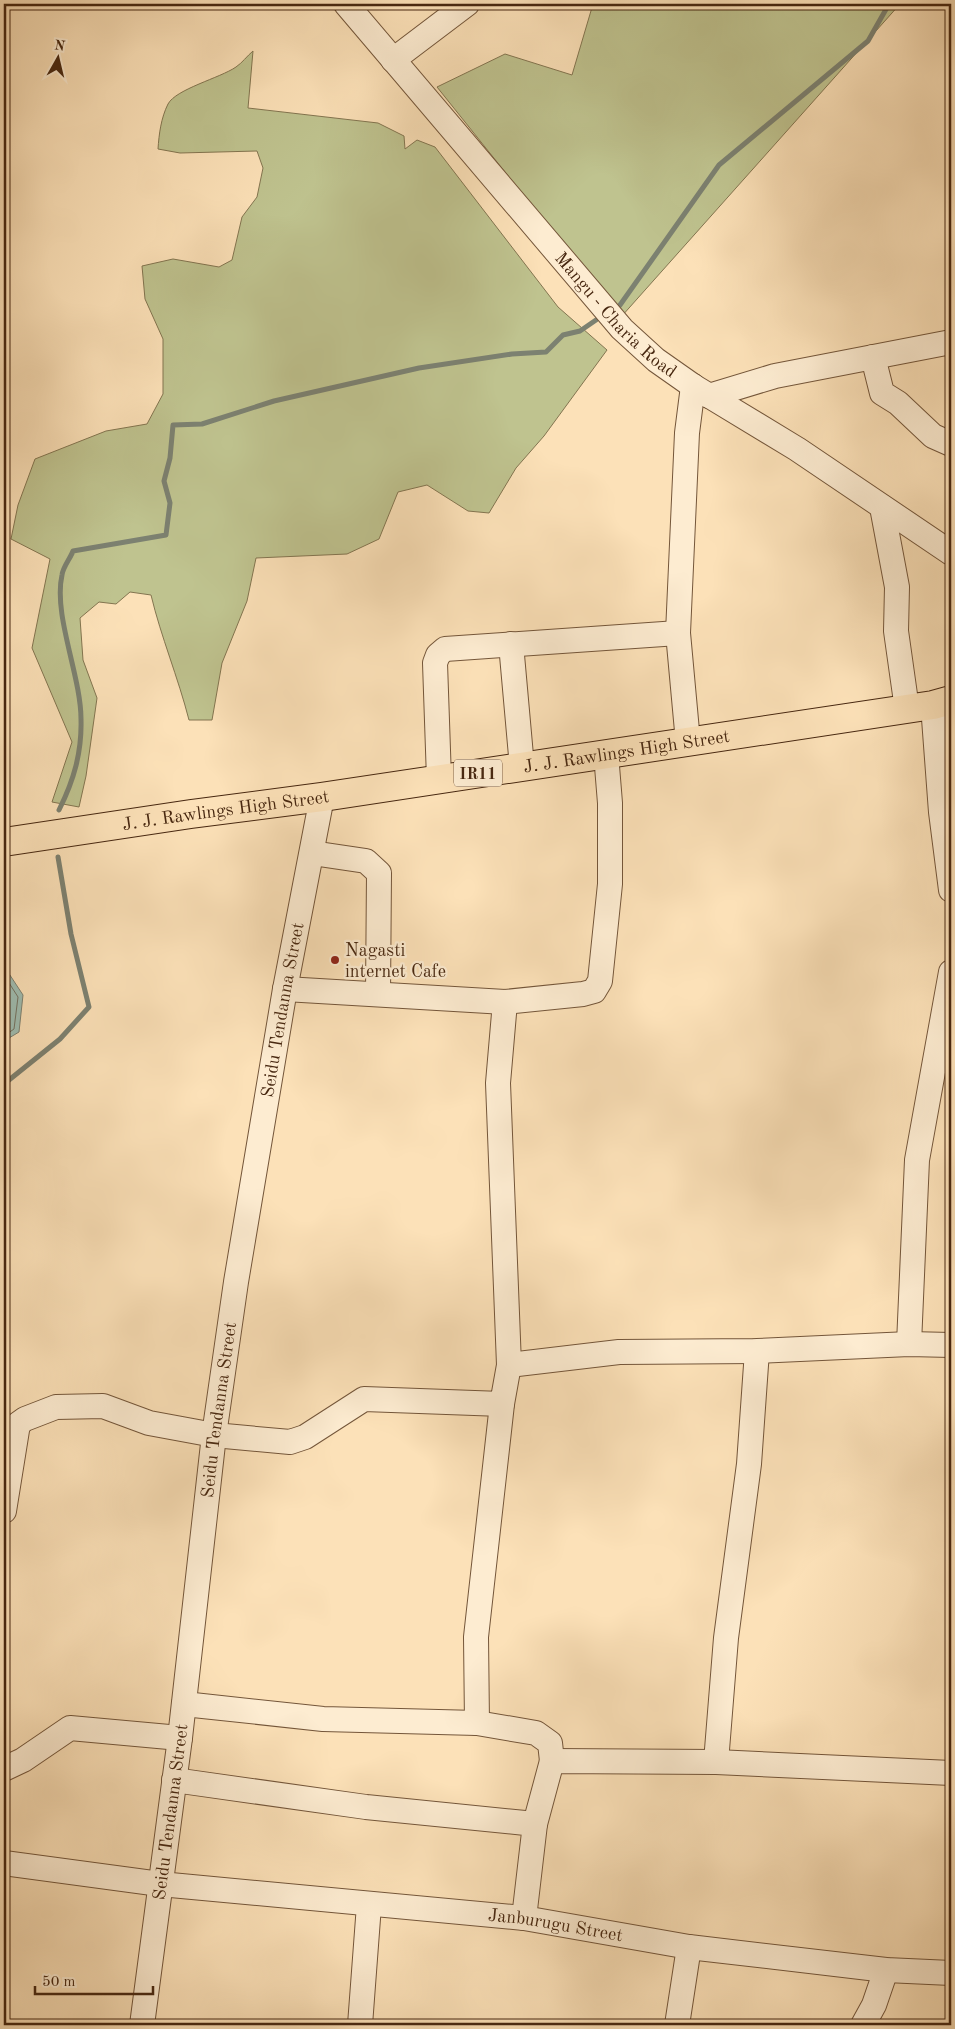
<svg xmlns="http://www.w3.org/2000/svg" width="955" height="2029" font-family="'Old Standard TT',serif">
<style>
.green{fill:#bfc38f;stroke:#837550}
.water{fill:#9fbdb1;stroke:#7c8171}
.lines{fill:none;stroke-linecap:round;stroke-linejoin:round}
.shore{stroke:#737260;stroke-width:1}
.stream{stroke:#7c8171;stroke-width:5}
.minor-casing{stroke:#74563a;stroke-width:26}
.major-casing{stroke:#472710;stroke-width:30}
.minor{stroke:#fdecd1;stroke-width:24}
.major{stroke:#fce1b8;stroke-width:28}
.poi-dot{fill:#8f2418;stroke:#fdecd1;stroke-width:2}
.labels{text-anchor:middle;stroke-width:4.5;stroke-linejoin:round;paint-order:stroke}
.shield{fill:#fdecd1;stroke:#7e624a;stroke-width:1}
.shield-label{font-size:16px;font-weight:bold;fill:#472710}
.street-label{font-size:18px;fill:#472710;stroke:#fdecd1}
.poi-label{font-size:18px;fill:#472710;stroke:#fdecd1;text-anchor:start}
</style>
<rect width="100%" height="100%" fill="#fce1b8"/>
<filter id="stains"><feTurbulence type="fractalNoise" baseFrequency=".004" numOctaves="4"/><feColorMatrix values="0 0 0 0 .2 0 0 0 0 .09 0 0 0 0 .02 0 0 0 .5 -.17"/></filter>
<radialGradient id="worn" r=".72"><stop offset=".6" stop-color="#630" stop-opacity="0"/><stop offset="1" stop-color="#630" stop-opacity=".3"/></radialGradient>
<g class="green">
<polygon points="593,4 900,4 621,317 437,87 505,54 572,75"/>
<path d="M253,51L248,108L378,123L404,136L405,149L417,140L435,147L558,307L607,350L544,436L516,468L489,513L468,511L427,485L398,492L379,539L347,554L256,558L247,601L222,663L212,720H189C178,677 161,637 151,595L130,592L116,604L99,602L80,618L83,660L97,698L86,776L79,807L52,802L72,742L32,648L50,559L11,539L18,505L35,459L106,431L147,424L163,394V339L145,299L142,266L173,259L219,267L232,260L242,217L257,197L263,168L257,151L180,153L158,149C159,134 161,118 168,104C176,89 220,78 236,67C242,63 247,56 253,51Z"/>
</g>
<polygon class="water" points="4,966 23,995 19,1032 4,1041"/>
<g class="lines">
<polyline class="shore" points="4,975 18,997 14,1029 4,1036"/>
<g class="stream">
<polyline points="620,305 719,165 868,41 889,4"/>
<path d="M59,810C74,780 82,752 81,719C81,676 53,615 62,575C63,567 70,559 73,551L166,535L170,503L164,481L170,458L173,425L202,424L274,401L419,368L512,354L546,352L563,335L580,331L596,320"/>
<polyline points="4,1084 60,1039 89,1007 71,934 58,857"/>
</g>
<g class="minor-casing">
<g id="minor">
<path id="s1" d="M346,4L622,329L656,360L693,386L797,449L951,553"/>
<polyline points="393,60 467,4"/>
<polyline points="873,357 882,393 898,403 933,436 951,444"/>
<polyline points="709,396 775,376 951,342"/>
<polyline points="882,507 897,587 896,631 907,709"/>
<polyline points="511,644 522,767"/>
<polyline points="933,705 941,812 951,890"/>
<polyline points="688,742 678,633 687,433 693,386"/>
<polyline points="439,779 435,663 438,655 445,649 678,633"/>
<polyline points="312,853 366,861 379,873 378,994"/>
<polyline points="285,989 505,1002 583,994 594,991 600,981 610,884 610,803 606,754"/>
<polyline points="909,1344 917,1160 951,972"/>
<polyline points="509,1365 619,1352 757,1351 909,1344 951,1345"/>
<polyline points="4,1511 18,1424 25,1419 56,1407 103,1406 149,1423 214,1435 290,1442 305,1437 364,1399 502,1404 509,1365 498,1083 505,1002"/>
<polyline points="184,1704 323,1719 477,1723 536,1733 550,1743 552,1761"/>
<polyline points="477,1723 476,1637 502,1404"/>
<polyline points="716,1762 951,1773"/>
<polyline points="4,1769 23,1760 70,1728 180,1738"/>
<polyline points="174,1780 366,1807 535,1824 524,1918"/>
<polyline points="535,1824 552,1761 716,1762 726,1638 749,1464 757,1351"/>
<path id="s2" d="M4,1863L160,1884L524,1918L689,1947L886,1970L951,1973"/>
<path id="s3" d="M142,2025L180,1738L214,1435L236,1282L285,989L322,797"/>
<polyline points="360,2025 369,1905"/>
<polyline points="677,2025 689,1947"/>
<polyline points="863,2025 874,2005 886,1970"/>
</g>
</g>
<g class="major-casing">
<g id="major">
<path id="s4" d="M4,842L191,814L322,797L933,705L951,700"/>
</g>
</g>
<use href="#minor" class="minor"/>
<use href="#major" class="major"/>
</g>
<circle class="poi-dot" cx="335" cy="960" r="5"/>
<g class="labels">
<rect class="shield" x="454" y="759.5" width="48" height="27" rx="4"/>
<g class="shield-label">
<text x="478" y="779">IR11</text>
</g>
<g class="street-label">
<text dy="6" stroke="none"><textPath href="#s1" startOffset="412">Mangu - Charia Road</textPath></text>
<text dy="6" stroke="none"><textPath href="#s4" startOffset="629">J. J. Rawlings High Street</textPath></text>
<text dy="6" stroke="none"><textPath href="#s4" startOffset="224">J. J. Rawlings High Street</textPath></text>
<text dy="6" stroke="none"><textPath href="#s3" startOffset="1025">Seidu Tendanna Street</textPath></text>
<text dy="6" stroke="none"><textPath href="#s3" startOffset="620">Seidu Tendanna Street</textPath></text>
<text dy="6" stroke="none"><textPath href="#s3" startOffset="215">Seidu Tendanna Street</textPath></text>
<text dy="6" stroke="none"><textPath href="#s2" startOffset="555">Janburugu Street</textPath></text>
</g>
<g class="poi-label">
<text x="345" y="956">Nagasti<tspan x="345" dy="21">internet Cafe</tspan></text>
</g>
</g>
<rect width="955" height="2029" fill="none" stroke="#fce1b8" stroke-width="20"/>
<rect x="5" y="5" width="945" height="2019" fill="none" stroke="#472710" stroke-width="2.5"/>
<rect x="10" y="10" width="935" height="2009" fill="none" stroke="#472710"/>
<g transform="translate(58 58) rotate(8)" stroke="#fdecd1" stroke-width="4" paint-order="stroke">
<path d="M0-4L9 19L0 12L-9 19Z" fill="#472710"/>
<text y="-8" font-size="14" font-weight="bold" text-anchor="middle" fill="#472710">N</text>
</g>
<path d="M35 1986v8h118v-8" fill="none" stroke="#472710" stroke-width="2.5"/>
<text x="42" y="1986" font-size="15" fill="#472710" stroke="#fdecd1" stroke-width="4" paint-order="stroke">50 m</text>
<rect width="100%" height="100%" filter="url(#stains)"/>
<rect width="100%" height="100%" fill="url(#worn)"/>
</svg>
